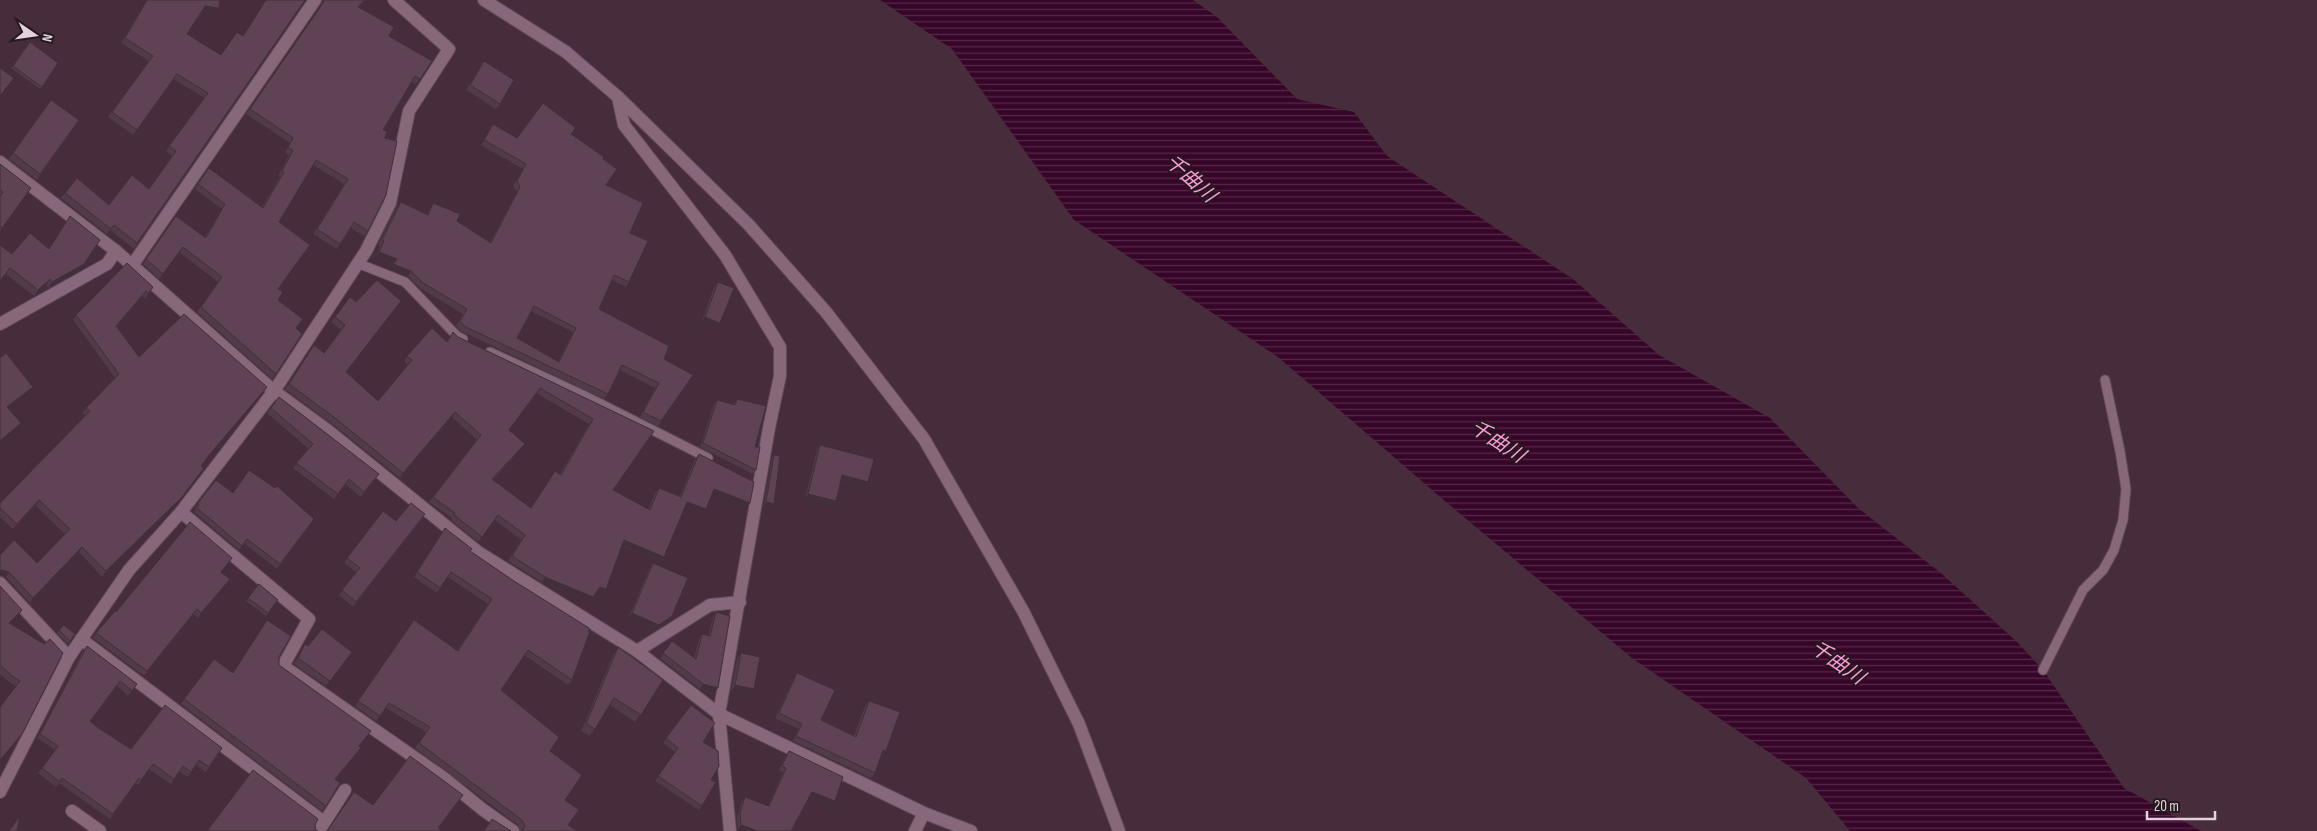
<svg xmlns="http://www.w3.org/2000/svg" width="2317" height="831" font-family="'Sofia Sans Condensed','Noto Sans JP',sans-serif">
<style>
.water{fill:url(#water-rules)}
.lines{fill:none;stroke-linecap:round;stroke-linejoin:round}
.lane-casing{stroke:#5f4957;stroke-width:11}
.street-casing{stroke:#5f4957;stroke-width:14}
.lane{stroke:#86687a;stroke-width:9}
.street{stroke:#86687a;stroke-width:12}
.wall{fill:#523a48;fill-rule:evenodd}
.shaded-wall{fill:#422f3b}
.building{fill:#5f4354;stroke:#422f3b;fill-rule:evenodd}
.labels{text-anchor:middle;stroke-width:4;stroke-linejoin:round;paint-order:stroke}
.water-label{font-size:20px;font-style:italic;fill:#fc98d7;stroke:#251920}
</style>
<defs>
<pattern id="water-rules" width="6" height="5" patternUnits="userSpaceOnUse" patternTransform="scale(1.25)"><rect width="6" height="5" fill="#370528"/><path d="M0 2.5h6" fill="none" stroke="#542947"/></pattern>
</defs>
<rect width="100%" height="100%" fill="#472c3c"/>
<polygon class="water" points="880,0 1193,0 1217,17 1297,99 1354,112 1387,156 1573,279 1659,355 1770,418 1858,508 1942,574 2016,641 2043,670 2124,788 2201,831 1850,831 1806,778 1632,658 1446,502 1278,357 1074,220 952,49"/>
<g class="lines">
<g class="lane-casing">
<g id="lane">
<polyline points="357,263 405,282 457,336 463,339"/>
<polyline points="490,352 583,395 708,458"/>
<polyline points="2043,670 2083,590 2103,570 2114,550 2123,520 2126,489 2120,451 2105,380"/>
</g>
</g>
<g class="street-casing">
<g id="street">
<polyline points="484,0 566,52 618,97 749,225 826,312 924,439 1023,611 1079,724 1119,831"/>
<polyline points="618,97 624,125 725,255 780,347 780,376 769,428 719,714 730,831"/>
<polyline points="0,162 116,251 274,391 326,429 478,552 637,651 719,714 924,813 971,831"/>
<polyline points="133,264 315,0"/>
<polyline points="0,324 107,264 116,251"/>
<polyline points="181,512 309,619 283,666 444,778 482,809 513,831"/>
<polyline points="0,583 69,657"/>
<polyline points="81,639 324,822"/>
<polyline points="637,651 710,605 740,602"/>
<polyline points="0,792 69,657 129,570 181,512 274,391 366,251 390,203 409,111 449,49 394,0"/>
<polyline points="72,811 100,831"/>
<polyline points="319,831 345,790"/>
<polyline points="915,831 924,813"/>
</g>
</g>
<use href="#lane" class="lane"/>
<use href="#street" class="street"/>
</g>
<g class="wall">
<polygon points="147,0 220,0 219,8 215,13 202,11 187,34 221,55 242,36 305,0 134,249 110,230 107,234 61,198 65,193 109,205 149,189 172,156 166,151 205,98 173,79 133,135 108,117 149,61 121,43"/>
<polygon points="323,0 365,0 359,7 389,36 432,61 416,84 412,82 383,130 385,138 368,231 364,236 351,228 337,249 313,234 344,184 313,165 279,222 278,289 278,300 296,329 302,334 272,379 197,312 218,282 179,252 159,279 143,264 176,216 205,237 222,209 195,189 209,168 262,207 280,177 278,176 289,155 285,153 290,143 246,114 322,5"/>
<polygon points="30,42 58,63 40,89 11,68"/>
<polygon points="484,61 500,104 496,109 466,90"/>
<polygon points="51,100 79,120 37,180 9,159"/>
<path d="M493,124L517,138L571,134L603,159L606,185L630,233L629,282L626,287L612,280L599,309L664,359L693,375L658,426L640,417L655,388L620,370L608,394L604,399L461,331L456,326L463,314L420,288L408,276L389,269L393,264L376,256L380,246L378,245L397,207L401,202L427,214L430,208L433,203L457,221L490,242L517,192L513,186L523,169L481,145ZM531,311L573,332L558,362L517,338Z"/>
<polygon points="0,164 31,188 0,231"/>
<polygon points="49,248 80,270 48,288 46,285 34,296 6,274 12,254"/>
<polygon points="718,282 717,329 701,323 714,287"/>
<polygon points="153,287 145,299 142,296 117,327 139,357 263,392 207,458 178,502 102,577 79,552 30,603 6,577 0,575 0,555 37,563 65,534 36,506 13,529 0,517 0,503 85,416 82,413 86,408 115,378 73,320 76,315"/>
<path d="M350,297L347,372L378,401L408,365L404,361L407,356L447,341L453,332L458,337L654,431L613,490L648,510L655,493L659,488L680,496L695,459L699,454L746,508L712,494L706,509L703,514L685,507L661,562L622,546L602,594L596,592L590,602L542,582L508,561L521,540L495,520L478,542L451,520L452,518L429,502L477,440L452,417L400,478L331,423L285,389L314,345L324,353L341,330L331,322ZM536,393L589,424L560,474L531,508L493,480L521,449L525,444L509,430Z"/>
<polygon points="279,397 379,474 361,497 345,484 334,499 293,468 309,449 267,413"/>
<polygon points="737,399 755,447 756,470 753,474 700,447 714,404 717,400 733,404"/>
<polygon points="820,445 864,487 841,481 836,501 832,506 805,499 817,450"/>
<polygon points="774,455 772,507 764,505 772,458"/>
<polygon points="216,480 233,493 275,488 314,519 277,569 244,543 239,550 194,512 196,509 195,508"/>
<polygon points="383,511 396,521 422,519 353,607 339,595 356,572 344,563"/>
<polygon points="445,528 470,551 572,680 568,685 524,655 501,690 550,751 565,800 568,825 577,831 520,831 518,825 415,748 426,732 386,708 376,721 355,706 414,620 457,651 488,604 448,577 437,593 414,577"/>
<polygon points="653,563 672,616 668,622 655,630 628,619 649,569"/>
<polygon points="221,572 226,584 198,618 193,614 144,676 93,638 96,633 116,612"/>
<polygon points="259,584 278,600 266,616 246,601"/>
<polygon points="0,586 19,615 10,623 44,644 22,734 0,760 0,707 16,686 8,681 0,674"/>
<polygon points="716,612 714,693 700,689 660,658 672,641 694,658 699,639 702,634 708,636 713,617"/>
<polygon points="59,630 75,634 68,644 57,633"/>
<polygon points="305,644 308,646 352,652 326,686 294,664"/>
<polygon points="87,646 137,684 128,696 117,686 90,722 100,729 131,749 222,748 206,772 196,765 188,777 179,772 171,784 149,769 138,785 135,783 110,819 59,783 56,787 38,773 55,750 37,738 83,651"/>
<polygon points="618,647 663,680 635,722 610,705 590,736 581,731 613,655"/>
<polygon points="741,653 754,689 750,695 731,691 737,659"/>
<polygon points="279,657 279,665 361,748 336,779 326,806 322,811 181,704 214,659 233,673"/>
<polygon points="797,673 821,720 854,736 865,706 869,701 886,751 883,756 881,756 875,773 871,778 793,741 799,729 775,718 794,678"/>
<polygon points="691,705 703,742 702,806 699,810 655,781 675,752 663,743"/>
<polygon points="789,751 832,805 810,796 738,829 737,818 742,801 745,797 768,806 783,772 779,770 786,755"/>
</g>
<g class="shaded-wall">
<polygon points="205,6 219,8 215,13 201,11"/>
<polygon points="379,252 397,259 394,264 376,256"/>
<polygon points="84,264 80,270 48,288 52,282"/>
<polygon points="393,264 411,271 408,276 389,269"/>
<polygon points="50,279 46,285 34,296 38,290"/>
<polygon points="146,291 142,296 113,331 116,326"/>
<polygon points="705,317 720,323 717,329 701,323"/>
<polygon points="33,387 29,392 4,413 7,407"/>
<polygon points="267,387 263,392 206,459 210,454"/>
<polygon points="455,412 452,417 400,478 403,473"/>
<polygon points="21,423 17,429 0,443 0,441"/>
<polygon points="525,444 521,449 488,484 492,479"/>
<polygon points="204,468 178,502 102,577 106,571"/>
<polygon points="842,475 868,482 864,487 839,480"/>
<polygon points="714,489 750,503 746,508 710,494"/>
<polygon points="808,494 836,501 832,506 805,499"/>
<polygon points="39,500 36,506 13,529 17,524"/>
<polygon points="687,502 706,509 703,514 683,507"/>
<polygon points="766,502 774,504 772,507 764,505"/>
<polygon points="624,540 664,557 661,562 621,545"/>
<polygon points="82,547 79,552 30,603 33,598"/>
<polygon points="2,570 9,572 6,577 0,575 0,571"/>
<polygon points="545,577 593,597 590,602 542,582"/>
<polygon points="230,579 226,584 198,618 201,613"/>
<polygon points="600,587 606,589 602,594 596,592"/>
<polygon points="22,610 19,615 6,628 9,623"/>
<polygon points="632,613 672,616 668,622 655,630 628,619"/>
<polygon points="703,684 718,688 714,693 700,689"/>
<polygon points="735,685 754,689 750,695 731,691"/>
<polygon points="883,750 886,751 883,756 880,755"/>
<polygon points="812,792 835,801 832,805 809,796"/>
<polygon points="741,825 758,831 743,831 738,829"/>
</g>
<g class="building">
<polygon points="147,0 220,0 219,8 205,6 187,34 221,55 237,32 243,36 266,0 305,0 137,243 114,225 111,229 65,193 77,178 109,205 132,175 149,189 176,151 169,146 208,93 177,74 137,130 112,112 153,56 125,38"/>
<polygon points="325,0 364,0 358,7 394,27 389,36 432,61 420,79 415,76 383,130 387,131 385,138 397,141 386,195 368,231 354,222 340,244 317,229 348,179 316,160 279,222 310,245 278,289 283,292 278,300 303,319 296,328 302,334 276,374 201,307 222,277 183,247 163,274 146,259 176,216 206,238 225,204 198,184 209,168 263,208 284,172 282,171 293,150 288,148 293,138 250,109"/>
<polygon points="30,42 58,63 42,87 13,66"/>
<polygon points="484,61 514,80 500,104 470,85"/>
<polygon points="0,68 14,78 0,96"/>
<polygon points="51,100 79,120 40,174 13,153"/>
<path d="M543,103L576,128L571,134L604,157L603,159L617,169L606,185L643,203L630,233L648,241L629,282L614,275L599,309L669,346L664,359L693,375L661,421L643,412L659,383L622,365L608,394L464,326L460,321L467,309L423,283L411,271L393,264L397,259L379,252L384,241L382,240L401,202L428,215L433,203L460,214L457,221L491,243L520,187L517,181L526,164L484,140L493,124L517,138ZM534,306L576,328L559,362L517,338Z"/>
<polygon points="0,164 31,188 2,228 0,226 0,196 3,192 0,190"/>
<polygon points="70,216 100,240 84,264 52,282 50,279 38,290 10,268 0,281 0,245 12,254 30,233 49,249"/>
<polygon points="127,263 153,287 148,294 146,291 116,326 139,357 184,314 267,387 210,454 201,466 204,468 182,497 106,571 82,547 33,598 9,572 2,570 0,571 0,555 14,540 37,563 70,529 39,500 17,524 0,508 0,503 90,411 86,408 119,374 76,315"/>
<path d="M377,280L401,301L346,372L378,401L412,360L407,356L432,328L447,342L453,332L458,337L654,431L613,490L650,510L659,488L681,497L699,454L754,482L750,503L714,489L706,509L687,502L664,557L624,540L606,589L600,587L593,597L545,577L512,556L525,535L498,515L482,537L454,515L455,513L433,497L481,435L455,412L403,473L335,418L289,384L314,345L324,353L345,325L335,317L350,297L356,302ZM540,388L593,419L561,475L555,471L531,508L492,479L525,444L509,430Z"/>
<polygon points="718,282 734,288 720,323 705,317"/>
<polygon points="6,353 33,387 7,407 21,423 0,441 0,358"/>
<polygon points="279,397 379,474 364,492 349,479 338,494 296,463 313,444 271,408"/>
<polygon points="737,399 766,406 755,447 760,447 756,470 703,443 717,400 735,405"/>
<polygon points="820,445 874,459 868,482 842,475 836,501 808,494"/>
<polygon points="774,455 780,456 774,504 766,502"/>
<polygon points="249,470 275,488 277,486 314,519 280,564 247,539 242,546 197,508 199,505 198,503 216,480 233,493"/>
<polygon points="411,503 425,514 356,602 342,590 360,568 347,558 383,511 396,521"/>
<polygon points="190,522 232,558 221,572 230,579 201,613 197,609 147,671 96,633 115,611 116,612"/>
<polygon points="445,528 472,549 470,551 514,581 589,628 589,634 572,680 528,650 501,690 559,737 550,751 582,775 565,800 579,810 568,825 577,831 522,831 525,827 522,820 419,743 430,727 389,703 380,716 358,701 414,620 458,651 492,599 451,572 440,588 417,572"/>
<polygon points="653,563 688,578 672,616 659,625 632,613"/>
<polygon points="259,584 278,600 268,613 248,598"/>
<polygon points="0,586 22,610 9,623 44,644 50,639 63,653 22,734 0,760 0,707 20,681 12,676 0,665"/>
<polygon points="716,612 730,616 718,688 703,684 663,653 672,641 696,659 702,634 710,636"/>
<polygon points="267,620 291,636 279,657 279,665 371,731 359,746 361,748 335,779 340,783 326,806 184,699 214,659 233,673"/>
<polygon points="64,625 75,634 70,641 59,630"/>
<polygon points="322,629 352,652 330,681 298,658 305,644 308,646"/>
<polygon points="87,646 137,684 132,691 120,681 90,721 100,729 131,749 165,705 222,748 209,767 199,760 191,772 183,766 174,779 153,764 141,780 139,778 113,814 62,778 60,782 42,768 58,746 40,734"/>
<polygon points="618,647 663,680 641,715 614,698 595,729 586,724"/>
<polygon points="741,653 760,657 754,689 735,685"/>
<polygon points="797,673 835,690 821,720 856,737 869,701 900,712 886,751 883,750 875,773 796,736 802,724 779,713"/>
<polygon points="691,705 715,723 703,742 718,751 719,766 711,780 716,782 702,806 658,776 678,748 666,738"/>
<polygon points="789,751 843,777 835,801 812,792 791,831 758,831 741,825 740,813 745,797 769,806 786,768 782,766"/>
<polygon points="410,756 463,795 438,828 441,830 440,831 327,831 354,792 373,805"/>
<polygon points="253,770 318,819 315,825 316,830 318,831 207,831"/>
<polygon points="20,816 17,831 9,831"/>
<polygon points="492,819 511,831 484,831"/>
</g>
<g class="labels">
<g class="water-label">
<text transform="translate(1191 178) rotate(42)" y="7">千曲川</text>
<text transform="translate(1498 441) rotate(33)" y="7">千曲川</text>
<text transform="translate(1838 662) rotate(35)" y="7">千曲川</text>
</g>
</g>
<g transform="translate(35 35) rotate(103)" stroke="#251920" stroke-width="4" paint-order="stroke">
<path d="M0-4L9 19L0 12L-9 19Z" fill="#e3d2db"/>
<text y="-8" font-size="14" font-weight="bold" text-anchor="middle" fill="#e3d2db">N</text>
</g>
<path d="M2147 811v8h68v-8" fill="none" stroke="#e3d2db" stroke-width="2.5"/>
<text x="2154" y="811" font-size="15" fill="#e3d2db" stroke="#251920" stroke-width="4" paint-order="stroke">20 m</text>
</svg>
